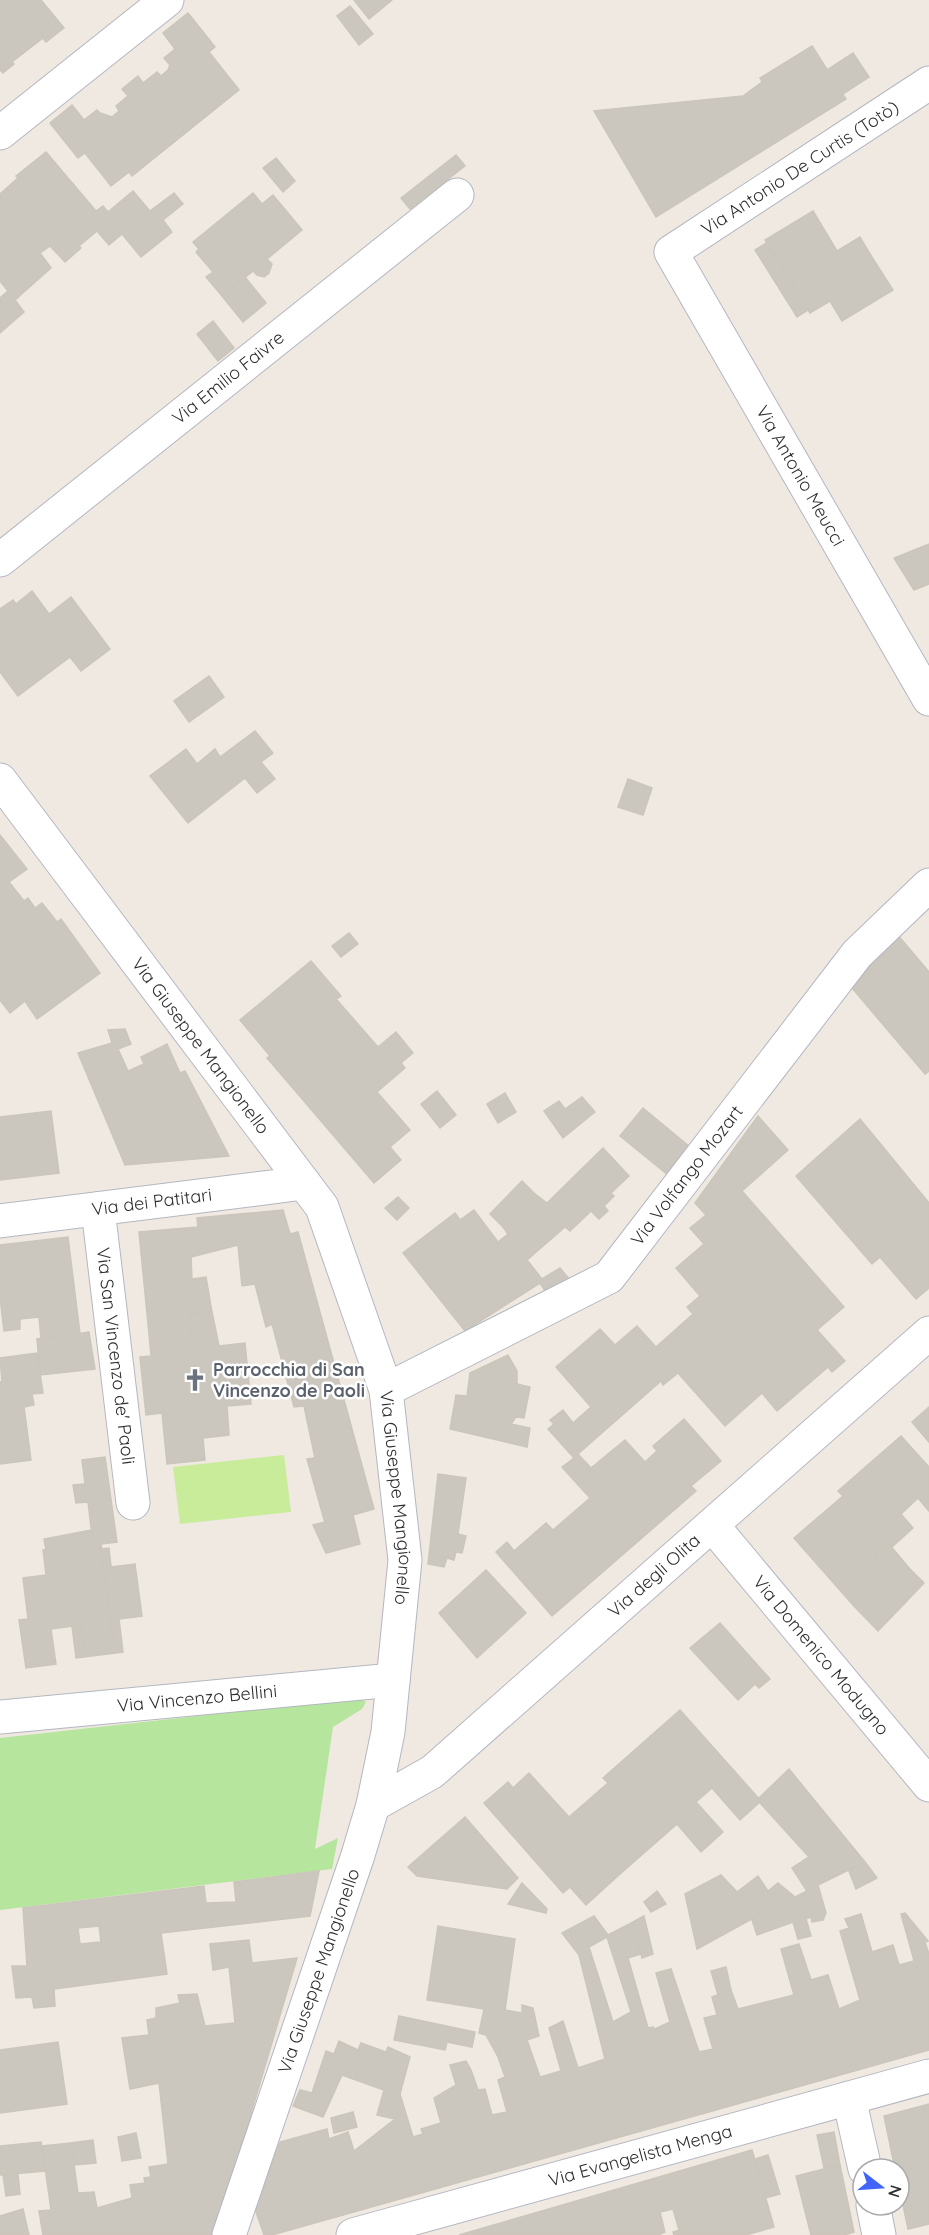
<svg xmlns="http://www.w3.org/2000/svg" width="929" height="2235" font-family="Quicksand,sans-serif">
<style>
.green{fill:#b6e59e}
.pitch{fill:#c9ec9a}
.building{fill:#cbc7bf;stroke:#cbc5ba;stroke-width:1.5;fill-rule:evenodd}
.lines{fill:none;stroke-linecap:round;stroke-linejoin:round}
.minor-casing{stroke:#b4b7c1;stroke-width:35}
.minor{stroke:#fff;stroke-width:33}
.labels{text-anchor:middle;stroke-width:5;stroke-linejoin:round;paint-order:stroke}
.street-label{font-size:18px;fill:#2e2e2e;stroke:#fff}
.worship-label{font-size:18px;font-weight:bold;fill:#5b616d;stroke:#fff;text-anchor:start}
</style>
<rect width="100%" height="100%" fill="#efe9e1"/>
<polygon class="green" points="360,1698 366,1702 362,1709 333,1727 315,1849 338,1838 332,1869 0,1910 0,1738"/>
<polygon class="pitch" points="284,1455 291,1512 180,1524 173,1467"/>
<g class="building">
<polygon points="0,0 41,0 64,28 46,42 43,38 12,62 14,64 3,73 0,70"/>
<polygon points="354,0 392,0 369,19"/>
<polygon points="350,6 373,34 359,45 337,16"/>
<polygon points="188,13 215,47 209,52 239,90 132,176 129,172 111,186 85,153 78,158 50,123 72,105 84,120 97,110 100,113 112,117 119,111 116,106 128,96 122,89 138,76 143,83 157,72 161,76 168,70 170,65 164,58 175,49 163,33"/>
<polygon points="812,46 846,99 656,217 594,111 743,96 762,82 760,78"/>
<polygon points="853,53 869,77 843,94 827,70"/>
<polygon points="46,152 96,211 103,206 108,212 133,191 150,211 174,193 183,204 163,220 172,232 141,257 122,234 109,245 97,231 79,246 81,248 65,262 50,246 40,253 51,268 15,300 24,312 0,333 0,298 8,291 0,281 0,194 18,178 16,176"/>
<polygon points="456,155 465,166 410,209 401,198"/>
<polygon points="276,158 295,181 283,192 263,168"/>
<polygon points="253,193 262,204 273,195 302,230 267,259 272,264 269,273 264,277 257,275 253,271 222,296 206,277 213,272 196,252 199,249 193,242"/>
<polygon points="813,211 837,251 860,237 870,254 848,267 870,304 842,321 830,301 810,313 765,240"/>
<polygon points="766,243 808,310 797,317 755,250"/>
<polygon points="870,254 893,290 870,304 848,267"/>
<polygon points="245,277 266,303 243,322 222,296"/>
<polygon points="213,321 234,348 218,361 197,334"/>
<polygon points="929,544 929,584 914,590 894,558"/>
<polygon points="32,591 49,614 71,597 110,649 81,671 70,657 18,696 0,672 0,609 13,600 16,604"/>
<polygon points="209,676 224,697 189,722 174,701"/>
<polygon points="255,731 273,753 261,762 275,779 257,793 245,778 188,823 150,776 186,749 197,764 215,749 220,757"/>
<polygon points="628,779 652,788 643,815 618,807"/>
<polygon points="0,835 27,869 9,882 24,901 28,898 35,908 42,903 57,922 61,919 100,973 37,1019 25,1001 10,1013 0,1000"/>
<polygon points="349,933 358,944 341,957 332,946"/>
<polygon points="896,933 929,972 929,1071 925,1074 852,988"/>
<polygon points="311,961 341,996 336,999 378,1047 396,1032 413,1053 401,1063 405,1068 377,1092 410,1130 390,1147 401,1160 374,1183 267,1058 270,1056 240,1020"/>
<polygon points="125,1029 131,1044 118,1049 128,1071 144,1064 141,1057 167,1044 180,1073 185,1071 229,1156 125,1165 78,1053 112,1043 108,1030"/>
<polygon points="437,1091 456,1115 440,1128 421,1104"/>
<polygon points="505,1093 516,1112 498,1123 487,1104"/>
<polygon points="582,1097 595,1112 563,1138 544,1111 559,1101 565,1109"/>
<polygon points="643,1108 690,1147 668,1175 620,1136"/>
<polygon points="51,1111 59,1173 0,1180 0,1117"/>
<polygon points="758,1116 788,1150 742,1191 844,1307 817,1330 845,1361 832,1372 828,1367 777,1411 762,1393 725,1426 678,1373 663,1385 661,1381 578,1454 591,1468 625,1440 645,1462 657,1451 653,1446 684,1419 721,1461 691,1486 696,1491 552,1616 496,1552 507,1542 514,1551 546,1523 553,1530 590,1498 562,1467 574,1458 548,1429 554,1424 550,1420 563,1410 573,1423 591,1407 556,1367 600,1329 615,1345 637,1326 656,1347 693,1314 687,1307 700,1296 676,1268 704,1244 690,1228 706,1215 695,1203"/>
<polygon points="860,1119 929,1203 929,1288 916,1299 880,1257 872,1264 796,1176"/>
<polygon points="603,1148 629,1176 611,1193 614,1196 604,1206 608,1211 599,1219 591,1211 570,1231 565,1227 527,1260 542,1279 560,1268 571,1281 549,1297 540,1283 465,1331 403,1253 455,1213 460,1220 474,1210 498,1242 508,1234 503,1227 535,1194 547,1203"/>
<polygon points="522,1181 535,1194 503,1227 490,1214"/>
<polygon points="398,1197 409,1208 397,1220 385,1208"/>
<polygon points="283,1210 290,1234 298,1232 374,1509 325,1523 307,1459 315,1458 304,1406 294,1407 272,1324 266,1327 255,1284 242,1286 238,1245 191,1257 192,1279 206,1277 212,1312 189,1314 192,1340 150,1344 139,1232 198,1227 197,1218"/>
<polygon points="68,1237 80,1334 41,1339 39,1317 20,1319 20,1329 4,1331 0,1297 0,1245"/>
<polygon points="212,1312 219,1346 245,1343 251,1404 227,1406 229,1435 203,1438 205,1460 167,1464 162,1413 146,1415 140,1357 151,1356 150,1344 192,1340 189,1314"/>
<polygon points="89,1332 95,1369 40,1375 37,1339"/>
<polygon points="37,1353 43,1393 32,1394 34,1405 24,1407 31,1460 0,1464 0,1382 2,1381 0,1358"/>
<polygon points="508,1355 517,1371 517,1384 530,1387 524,1418 516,1417 511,1424 530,1428 527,1447 450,1429 456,1395 467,1396 470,1373"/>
<polygon points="929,1407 929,1442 912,1422"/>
<polygon points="901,1436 929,1467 929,1511 918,1498 901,1514 913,1528 892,1547 889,1544 875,1556 890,1573 853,1605 794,1538 843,1496 838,1491"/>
<polygon points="105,1457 117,1542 101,1544 114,1644 84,1647 81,1625 51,1629 56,1664 26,1668 19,1620 28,1619 23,1578 46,1575 43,1550 93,1544 88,1502 76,1503 73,1485 85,1484 82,1460"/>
<polygon points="438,1474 466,1478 458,1534 466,1536 462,1553 456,1552 454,1560 447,1558 444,1567 428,1564"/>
<polygon points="353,1515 360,1544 326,1553 313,1525"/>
<polygon points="92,1530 93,1544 46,1550 44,1539"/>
<polygon points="889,1544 909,1568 888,1589 881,1581 890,1573 875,1556"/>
<polygon points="109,1548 111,1567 135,1564 142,1616 119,1619 123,1652 76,1658 72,1626 81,1625 84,1647 114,1644 101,1549"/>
<polygon points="909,1568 924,1583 904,1604 888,1589"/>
<polygon points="486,1570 526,1613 477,1658 439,1613"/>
<polygon points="881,1581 904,1604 878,1631 853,1605"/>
<polygon points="720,1623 770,1679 759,1688 755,1684 738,1700 690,1648"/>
<polygon points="680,1710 761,1801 740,1820 712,1788 696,1802 723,1832 701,1852 677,1824 620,1874 605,1857 563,1893 484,1803 508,1782 513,1788 529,1773 569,1817 608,1783 603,1778"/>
<polygon points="789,1769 865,1862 818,1885 826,1913 823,1920 812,1922 811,1917 806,1919 811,1936 798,1939 793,1922 757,1935 752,1920 759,1915 737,1892 758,1876 768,1891 778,1883 795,1897 807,1891 792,1868 809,1857 760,1803 761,1801 758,1799"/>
<polygon points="465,1817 518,1878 507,1889 417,1876 408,1867"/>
<polygon points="605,1857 620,1874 586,1905 570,1887"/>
<polygon points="865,1862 877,1878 856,1889 849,1871"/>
<path d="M319,1871L310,1916L161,1933L167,1974L54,1989L55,2006L34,2008L32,1997L16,1998L12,1966H27L23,1908L204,1886L206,1903L236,1902L234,1882ZM99,1926L101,1942L80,1944L78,1928Z"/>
<polygon points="721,1875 759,1915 697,1949 685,1894"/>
<polygon points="522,1883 547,1909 546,1913 508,1904"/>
<polygon points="657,1891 666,1904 651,1912 644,1902"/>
<polygon points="905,1913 928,1941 910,1946 901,1914"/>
<path d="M861,1914L872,1952L893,1945L899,1965L914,1961L910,1946L925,1942L929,1954V2050L272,2235H264L255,2209L280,2142L327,2129L329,2139L348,2132L354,2151L395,2119L377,2115L384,2090L342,2075L323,2117L293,2106L300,2090L312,2093L326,2051L334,2054L339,2041L358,2050L361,2043L386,2052L388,2047L410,2057L400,2094L413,2137L423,2134L421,2129L441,2123L434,2098L456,2085L450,2065L466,2061L471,2070L478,2090L485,2089L492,2115L507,2112L498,2080L505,2077L498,2057L486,2035L479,2033L484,2009L427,2000L438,1926L515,1939L505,2010L522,2013V2005L533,2008L539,2036L527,2040L540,2077L561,2071L549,2028L563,2021L578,2068L605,2059L579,1955L562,1933L594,1916L608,1935L633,1922L641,1954L628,1958L648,2028L653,2027L655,2029L670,2022L656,1973L671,1969L699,2052L713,2049L704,2018L717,2015L712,1997L731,1990L738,2009L794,1995L781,1949L799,1944L811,1980L828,1975L839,2009L860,2000L840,1931L849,1928L845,1919ZM607,1937L631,2012L613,2022L589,1947Z"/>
<polygon points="644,1916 653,1954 642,1958 633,1922"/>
<polygon points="249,1940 252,1963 297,1958 215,2235 43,2235 39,2211 51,2210 42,2146 71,2143 78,2193 94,2192 97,2208 132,2198 130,2185 145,2183 144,2178 151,2177 149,2167 168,2164 159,2083 130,2089 122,2038 149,2035 147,2020 156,2018 156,2008 180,2003 178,1995 197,1994 205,2026 235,2023 229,1967 213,1970 210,1944"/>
<polygon points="726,1967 731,1990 718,1995 711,1971"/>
<polygon points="399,2016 475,2032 472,2047 447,2042 445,2050 394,2040"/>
<polygon points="58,2042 67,2104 0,2113 0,2050"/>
<polygon points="929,2104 929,2224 908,2229 899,2186 899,2169 895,2169 884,2116"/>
<polygon points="353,2112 357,2127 334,2133 331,2118"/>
<polygon points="834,2132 840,2165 824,2168 817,2135"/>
<polygon points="136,2133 141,2158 122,2161 118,2137"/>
<polygon points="93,2140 96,2163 74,2165 71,2143"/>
<polygon points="41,2142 45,2171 0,2175 0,2146"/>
<polygon points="752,2150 774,2227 746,2235 689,2235 687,2228 679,2230 673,2209 660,2212 665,2232 658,2235 459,2235"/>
<polygon points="768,2155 780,2194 765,2198 755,2159"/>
<polygon points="840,2165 854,2232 844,2235 811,2235 796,2176"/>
<polygon points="18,2174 20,2194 6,2196 3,2175"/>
<polygon points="23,2209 29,2235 0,2235 0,2216"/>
<polygon points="687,2228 689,2235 674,2235 673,2232"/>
</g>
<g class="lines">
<g class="minor-casing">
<g id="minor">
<path id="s1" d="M929,83L671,252L929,699"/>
<polyline points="0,133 167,0"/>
<path id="s2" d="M0,560L457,195"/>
<path id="s3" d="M0,780L322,1207L386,1390L405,1560L388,1732L373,1805L358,1855L229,2235"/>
<path id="s4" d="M98,1209L133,1503"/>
<path id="s5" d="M0,1221L304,1183"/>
<path id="s6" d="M386,1390L609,1277L857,954L929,885"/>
<path id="s7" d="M712,1525L929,1785"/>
<path id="s8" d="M0,1717L393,1680"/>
<path id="s9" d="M373,1805L432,1772L929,1333"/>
<polyline points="849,2098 865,2169"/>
<polyline points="873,2205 879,2235"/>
<path id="s10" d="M353,2235L929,2076"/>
</g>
</g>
<use href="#minor" class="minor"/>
</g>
<defs>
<g id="church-bare" transform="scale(1.8)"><path d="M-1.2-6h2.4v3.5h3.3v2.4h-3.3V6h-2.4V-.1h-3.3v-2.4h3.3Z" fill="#6b7280" stroke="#fff" stroke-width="2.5" paint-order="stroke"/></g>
</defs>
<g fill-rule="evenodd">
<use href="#church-bare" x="195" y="1380"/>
</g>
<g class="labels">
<g class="street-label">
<text transform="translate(800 168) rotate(-33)" y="6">Via Antonio De Curtis (Totò)</text>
<text dy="6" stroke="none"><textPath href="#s2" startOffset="292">Via Emilio Faivre</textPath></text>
<text dy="6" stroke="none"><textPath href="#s1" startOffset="567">Via Antonio Meucci</textPath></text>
<text dy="6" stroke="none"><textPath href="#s3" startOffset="333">Via Giuseppe Mangionello</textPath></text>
<text dy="6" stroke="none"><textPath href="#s6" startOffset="378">Via Volfango Mozart</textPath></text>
<text dy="6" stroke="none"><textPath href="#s5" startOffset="153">Via dei Patitari</textPath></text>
<text dy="6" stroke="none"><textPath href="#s4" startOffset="148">Via San Vincenzo de' Paoli</textPath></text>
<text dy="6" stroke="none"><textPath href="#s3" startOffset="837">Via Giuseppe Mangionello</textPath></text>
<text dy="6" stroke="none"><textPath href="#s9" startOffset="364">Via degli Olita</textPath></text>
<text dy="6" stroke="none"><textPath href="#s7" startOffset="170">Via Domenico Modugno</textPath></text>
<text dy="6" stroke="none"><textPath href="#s8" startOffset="198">Via Vincenzo Bellini</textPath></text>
<text transform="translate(319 1971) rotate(-71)" y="6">Via Giuseppe Mangionello</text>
<text dy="6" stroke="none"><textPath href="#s10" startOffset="298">Via Evangelista Menga</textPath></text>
</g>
<g class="worship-label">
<text x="213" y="1376">Parrocchia di San<tspan x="213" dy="21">Vincenzo de Paoli</tspan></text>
</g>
</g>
<g transform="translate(881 2187) rotate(107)"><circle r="28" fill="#ffffff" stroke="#ababab" stroke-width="1.5"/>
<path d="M0-4.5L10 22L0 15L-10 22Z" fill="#4264fb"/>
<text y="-9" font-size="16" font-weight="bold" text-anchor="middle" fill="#2e2e2e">N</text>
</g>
</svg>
